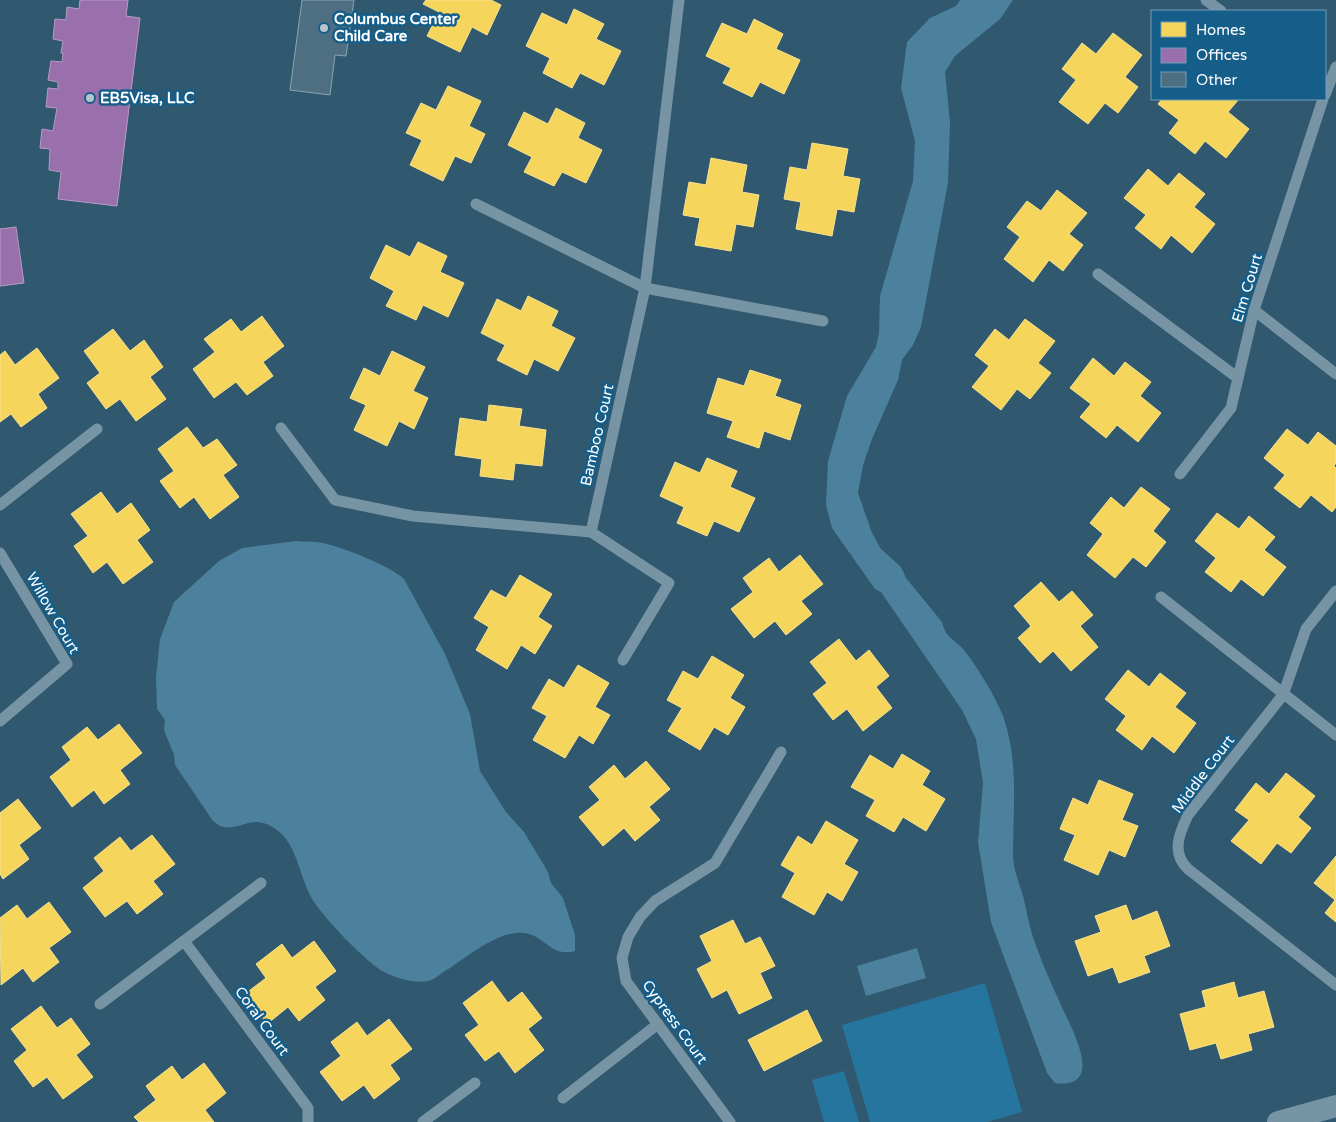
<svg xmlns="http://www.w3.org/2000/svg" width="1336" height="1122" font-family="'Varela Round',sans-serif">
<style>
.green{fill:#26759f}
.water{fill:#4c819e}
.homes{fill:#f6d55c;stroke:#f9e28d}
.offices{fill:#9970ab;stroke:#b89bc4}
.building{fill:#4e6f81;stroke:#8ba4b2}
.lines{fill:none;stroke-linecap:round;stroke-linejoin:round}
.service{stroke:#7794a4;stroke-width:11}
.minor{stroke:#7794a4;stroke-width:22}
.poi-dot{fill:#b7c5cd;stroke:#155e8a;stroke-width:2}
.labels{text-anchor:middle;stroke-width:5;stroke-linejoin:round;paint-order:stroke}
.poi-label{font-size:15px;font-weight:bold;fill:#fff;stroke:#155e8a;text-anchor:start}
.street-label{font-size:15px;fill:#fff;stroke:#155e8a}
</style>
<rect width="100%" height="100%" fill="#30586f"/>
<g class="green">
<polygon points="985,983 1022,1112 987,1122 870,1122 842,1025"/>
<polygon points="844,1071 859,1122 824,1122 812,1080"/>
</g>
<g class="water">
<path d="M960,0H1013L1000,19L955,56L945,72L950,123L948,183L921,327L913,345L902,360L898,380L872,439L863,465L858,493L872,533L881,549L901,567L906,578L942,622C945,635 950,637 959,645C971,655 998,701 1003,716C1019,761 1013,808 1013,855C1013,869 1019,882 1023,896C1027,912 1029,926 1035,943C1042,963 1051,983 1060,1003C1068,1022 1109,1090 1055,1083L1047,1073L991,922L978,842L983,783L976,739L962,710L881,592L875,589L832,528L826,505L828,461L847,396L876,347L879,333L880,296L913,181L915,141L901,88L907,42L930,18L956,6Z"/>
<path d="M296,541C304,542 314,541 323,543C342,547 391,566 404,579L445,654L470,714L480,771L506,812L524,832L548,872L551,883L563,898L575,935V951C546,959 544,926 510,934C487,939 465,959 445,971C440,974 434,980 428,981C416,984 395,978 384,972C366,962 317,912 309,893C299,872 296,844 277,830C251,811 241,833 220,826L213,821L175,765L174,755L164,730L165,720L157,709L156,677L160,639L174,602L219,561L242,548Z"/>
<polygon points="917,948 926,978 866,996 857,966"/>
</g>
<g class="homes">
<polygon points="426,0 491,0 501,5 487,35 472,27 460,52 427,36 439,12 423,4"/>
<polygon points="574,9 604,24 596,39 621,51 604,85 580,73 572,88 543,73 550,58 526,46 542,13 567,25"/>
<polygon points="754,19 783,34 776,49 800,60 784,94 760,82 752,97 723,83 731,68 706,56 722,23 747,34"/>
<polygon points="1113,33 1142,55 1125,77 1138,87 1118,113 1105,103 1088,124 1059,102 1076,80 1062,69 1082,43 1096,54"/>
<polygon points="448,86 481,101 469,126 485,134 471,163 455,156 443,181 410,165 422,140 406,133 421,103 436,110"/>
<polygon points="1162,99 1239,99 1228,112 1249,129 1226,158 1205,141 1195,154 1169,133 1179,120 1158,104"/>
<polygon points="556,108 585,123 578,138 602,150 586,183 562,172 554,186 524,172 532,157 508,145 524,112 548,124"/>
<polygon points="812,143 848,149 843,176 860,179 854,212 837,209 832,236 796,229 801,202 784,199 790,167 807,170"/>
<polygon points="711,158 747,165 742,192 759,195 753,227 736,224 731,251 695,245 700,218 683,215 689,182 706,185"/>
<polygon points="1148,169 1168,186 1179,173 1205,194 1194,207 1215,224 1192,253 1171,235 1161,249 1135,228 1146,215 1124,198"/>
<polygon points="1057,190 1087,213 1069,234 1083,245 1063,271 1049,260 1033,282 1004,259 1020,237 1007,227 1027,201 1041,211"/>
<polygon points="418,242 447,256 440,272 464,283 448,317 423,305 416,320 386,306 394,291 370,278 386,245 410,257"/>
<polygon points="528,296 558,311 551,326 575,338 558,371 534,359 527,375 497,360 505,345 481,333 497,299 521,311"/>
<polygon points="262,316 284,346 263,362 273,376 247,395 236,382 214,398 193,369 215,352 204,339 231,319 241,332"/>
<polygon points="1025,319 1055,341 1038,363 1051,373 1030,399 1017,389 1001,410 972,387 989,366 975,355 995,329 1009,340"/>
<polygon points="113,329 130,351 144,340 163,367 150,377 166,399 136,421 120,399 106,409 87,383 100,373 84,351"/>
<polygon points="37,348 59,378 38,394 47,408 21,427 11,414 0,422 0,355 5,351 15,365"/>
<polygon points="392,351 425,367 413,391 428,398 414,429 399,421 387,446 354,430 366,405 350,398 364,368 380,376"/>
<polygon points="1093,358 1114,376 1125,362 1151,382 1140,396 1161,413 1138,442 1117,425 1106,438 1080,417 1091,404 1070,388"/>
<polygon points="750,370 781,380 775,396 801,405 790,440 764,431 759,448 727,437 733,421 707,413 718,378 744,386"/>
<polygon points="489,405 522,409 519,426 546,430 542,466 515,463 513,480 480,476 482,459 455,455 460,418 487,422"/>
<polygon points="187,427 203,448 217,439 237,465 223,475 239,497 210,519 194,497 180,508 160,481 174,471 158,449"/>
<polygon points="1287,429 1308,445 1318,432 1336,446 1336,463 1334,466 1336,468 1336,507 1332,512 1311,495 1300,508 1274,488 1285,475 1264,458"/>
<polygon points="707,458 737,471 730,487 755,498 739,532 714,521 707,536 677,523 684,507 660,496 675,462 700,473"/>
<polygon points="1141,487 1170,509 1153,531 1166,542 1146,567 1133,557 1115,578 1087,555 1103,534 1090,523 1111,497 1124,508"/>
<polygon points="101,492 117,514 131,503 150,530 137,540 153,562 123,584 107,562 93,573 74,546 88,536 71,514"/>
<polygon points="1217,513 1239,529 1249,516 1275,537 1264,550 1286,567 1263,596 1241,579 1231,592 1205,572 1216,558 1195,541"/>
<polygon points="800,555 823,584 801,601 812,614 786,635 775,621 754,638 731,609 753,592 743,578 769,558 779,572"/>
<polygon points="520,575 552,594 538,617 552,626 535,654 521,645 507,669 476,650 489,627 474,618 491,590 506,598"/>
<polygon points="1041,582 1059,602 1072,591 1093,615 1080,626 1098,647 1071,671 1053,651 1040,663 1018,638 1031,626 1014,606"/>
<polygon points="839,639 856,661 869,650 889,676 876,687 892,708 863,731 847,709 833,720 813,694 827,683 810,662"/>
<polygon points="712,656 744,675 730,698 745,707 728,735 714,727 700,750 668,731 682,708 667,700 683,671 698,679"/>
<polygon points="578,665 609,683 595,707 610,715 593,744 579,735 565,758 533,740 547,716 532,708 549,679 564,688"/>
<polygon points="1128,670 1149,687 1160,673 1186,693 1175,707 1196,723 1174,753 1152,736 1142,750 1116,730 1126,716 1105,699"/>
<polygon points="119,724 142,753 120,770 130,784 104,804 94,790 72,807 50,777 71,760 62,747 87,727 98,740"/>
<polygon points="902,754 930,771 922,785 945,799 926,831 903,817 894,832 866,816 875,800 851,787 870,755 893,769"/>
<polygon points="646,761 670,789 649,807 660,820 635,841 624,828 603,846 579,817 600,800 589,787 614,765 625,779"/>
<polygon points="1286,773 1315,796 1298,817 1311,828 1291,853 1277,843 1261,864 1231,841 1249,820 1235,810 1256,783 1269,794"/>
<polygon points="1099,780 1133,794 1122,820 1138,826 1125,857 1109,850 1098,875 1064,860 1075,835 1060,829 1073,798 1088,805"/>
<polygon points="18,799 41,828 19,845 29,859 3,879 0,874 0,813"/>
<polygon points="826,821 858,840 844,864 858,872 842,901 827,892 814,915 782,897 795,873 781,865 798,836 812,845"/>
<polygon points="152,835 175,864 153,881 163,894 137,914 127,901 105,917 83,888 104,871 94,858 120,837 131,851"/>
<polygon points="1336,856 1336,922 1325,913 1335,900 1314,883"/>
<polygon points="49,902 71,932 49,948 59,962 33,982 23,968 1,985 0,918 17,905 27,919"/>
<polygon points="1126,905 1132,921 1157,911 1170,946 1144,956 1150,972 1119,983 1113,967 1088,976 1075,941 1101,932 1095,916"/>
<polygon points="733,920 745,944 760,937 775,966 760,973 772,998 739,1014 727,990 712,998 697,969 712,961 700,936"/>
<polygon points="314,941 336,971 315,987 325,1000 299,1021 288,1007 267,1024 245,994 266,978 256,964 282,944 292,958"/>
<polygon points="492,981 508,1003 522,992 542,1018 528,1029 544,1050 515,1073 499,1051 485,1061 465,1035 479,1025 463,1003"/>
<polygon points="1234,982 1238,998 1264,991 1274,1027 1248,1034 1252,1050 1221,1059 1216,1043 1190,1050 1180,1014 1206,1007 1202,991"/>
<polygon points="41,1006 57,1028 71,1018 90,1044 76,1055 93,1077 63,1099 47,1077 33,1087 14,1061 27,1050 11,1029"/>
<polygon points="807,1010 822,1041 764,1071 748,1040"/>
<polygon points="389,1019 412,1049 390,1065 400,1079 374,1099 364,1085 342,1101 320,1072 341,1056 331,1042 357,1022 367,1036"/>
<polygon points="204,1063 226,1093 205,1110 214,1122 139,1122 134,1117 156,1100 146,1086 172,1066 182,1080"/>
</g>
<g class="offices">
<polygon points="80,0 128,0 126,16 140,18 117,206 58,199 61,172 49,170 50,149 40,148 42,129 53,131 57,108 46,107 48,88 58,89 58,82 48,80 51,61 62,62 63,53 61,53 63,41 53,39 55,19 66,20 67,7 79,9"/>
<polygon points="16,227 24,283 0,286 0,229"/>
</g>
<polygon class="building" points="302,0 354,0 346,56 335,55 330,95 290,90"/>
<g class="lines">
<g class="service">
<polyline points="1206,0 1221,11"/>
<polyline points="1325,95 1336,67"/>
<polyline points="476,204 645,288 823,321"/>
<polyline points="1098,274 1238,378"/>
<polyline points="1254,310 1336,374"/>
<polyline points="281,428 335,500 413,516 591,532 645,288 679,0"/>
<polyline points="1180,474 1231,408 1254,310 1323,99"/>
<polyline points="0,505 97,429"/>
<polyline points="591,532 669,583 623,660"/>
<polyline points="0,553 67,664 0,721"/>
<path d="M1336,591L1306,629L1283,695L1188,815C1179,834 1171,853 1188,869L1336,985"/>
<polyline points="1161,597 1336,735"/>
<polyline points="184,941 308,1108 308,1122"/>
<polyline points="100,1004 261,883"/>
<polyline points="563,1098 658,1024"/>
<polyline points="423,1122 475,1083"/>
<polyline points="730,1122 626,981 622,958 628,937 640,917 655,901 715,863 781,752"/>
</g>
<polyline class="minor" points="1278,1122 1336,1106"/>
</g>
<g class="poi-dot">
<circle cx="324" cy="28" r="5"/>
<circle cx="90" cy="98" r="5"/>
</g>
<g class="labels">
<g class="poi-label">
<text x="334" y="24">Columbus Center<tspan x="334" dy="17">Child Care</tspan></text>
<text x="100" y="103">EB5Visa, LLC</text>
</g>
<g class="street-label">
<text transform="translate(1247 288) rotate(-73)" y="5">Elm Court</text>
<text transform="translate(597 435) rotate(-77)" y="5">Bamboo Court</text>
<text transform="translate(53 613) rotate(60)" y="5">Willow Court</text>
<text transform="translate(1203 774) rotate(-53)" y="5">Middle Court</text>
<text transform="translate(262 1021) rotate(54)" y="5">Coral Court</text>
<text transform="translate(675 1022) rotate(54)" y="5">Cypress Court</text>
</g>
</g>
<rect x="1151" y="10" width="175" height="90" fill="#155e8a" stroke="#739eb9"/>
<rect x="1161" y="22" width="25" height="15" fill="#f6d55c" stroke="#739eb9"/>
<text x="1196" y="35" font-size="15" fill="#ffffff">Homes</text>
<rect x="1161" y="48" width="25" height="15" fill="#9970ab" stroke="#739eb9"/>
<text x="1196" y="60" font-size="15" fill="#ffffff">Offices</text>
<rect x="1161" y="72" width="25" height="15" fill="#4e6f81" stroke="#739eb9"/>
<text x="1196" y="85" font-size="15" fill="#ffffff">Other</text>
</svg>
